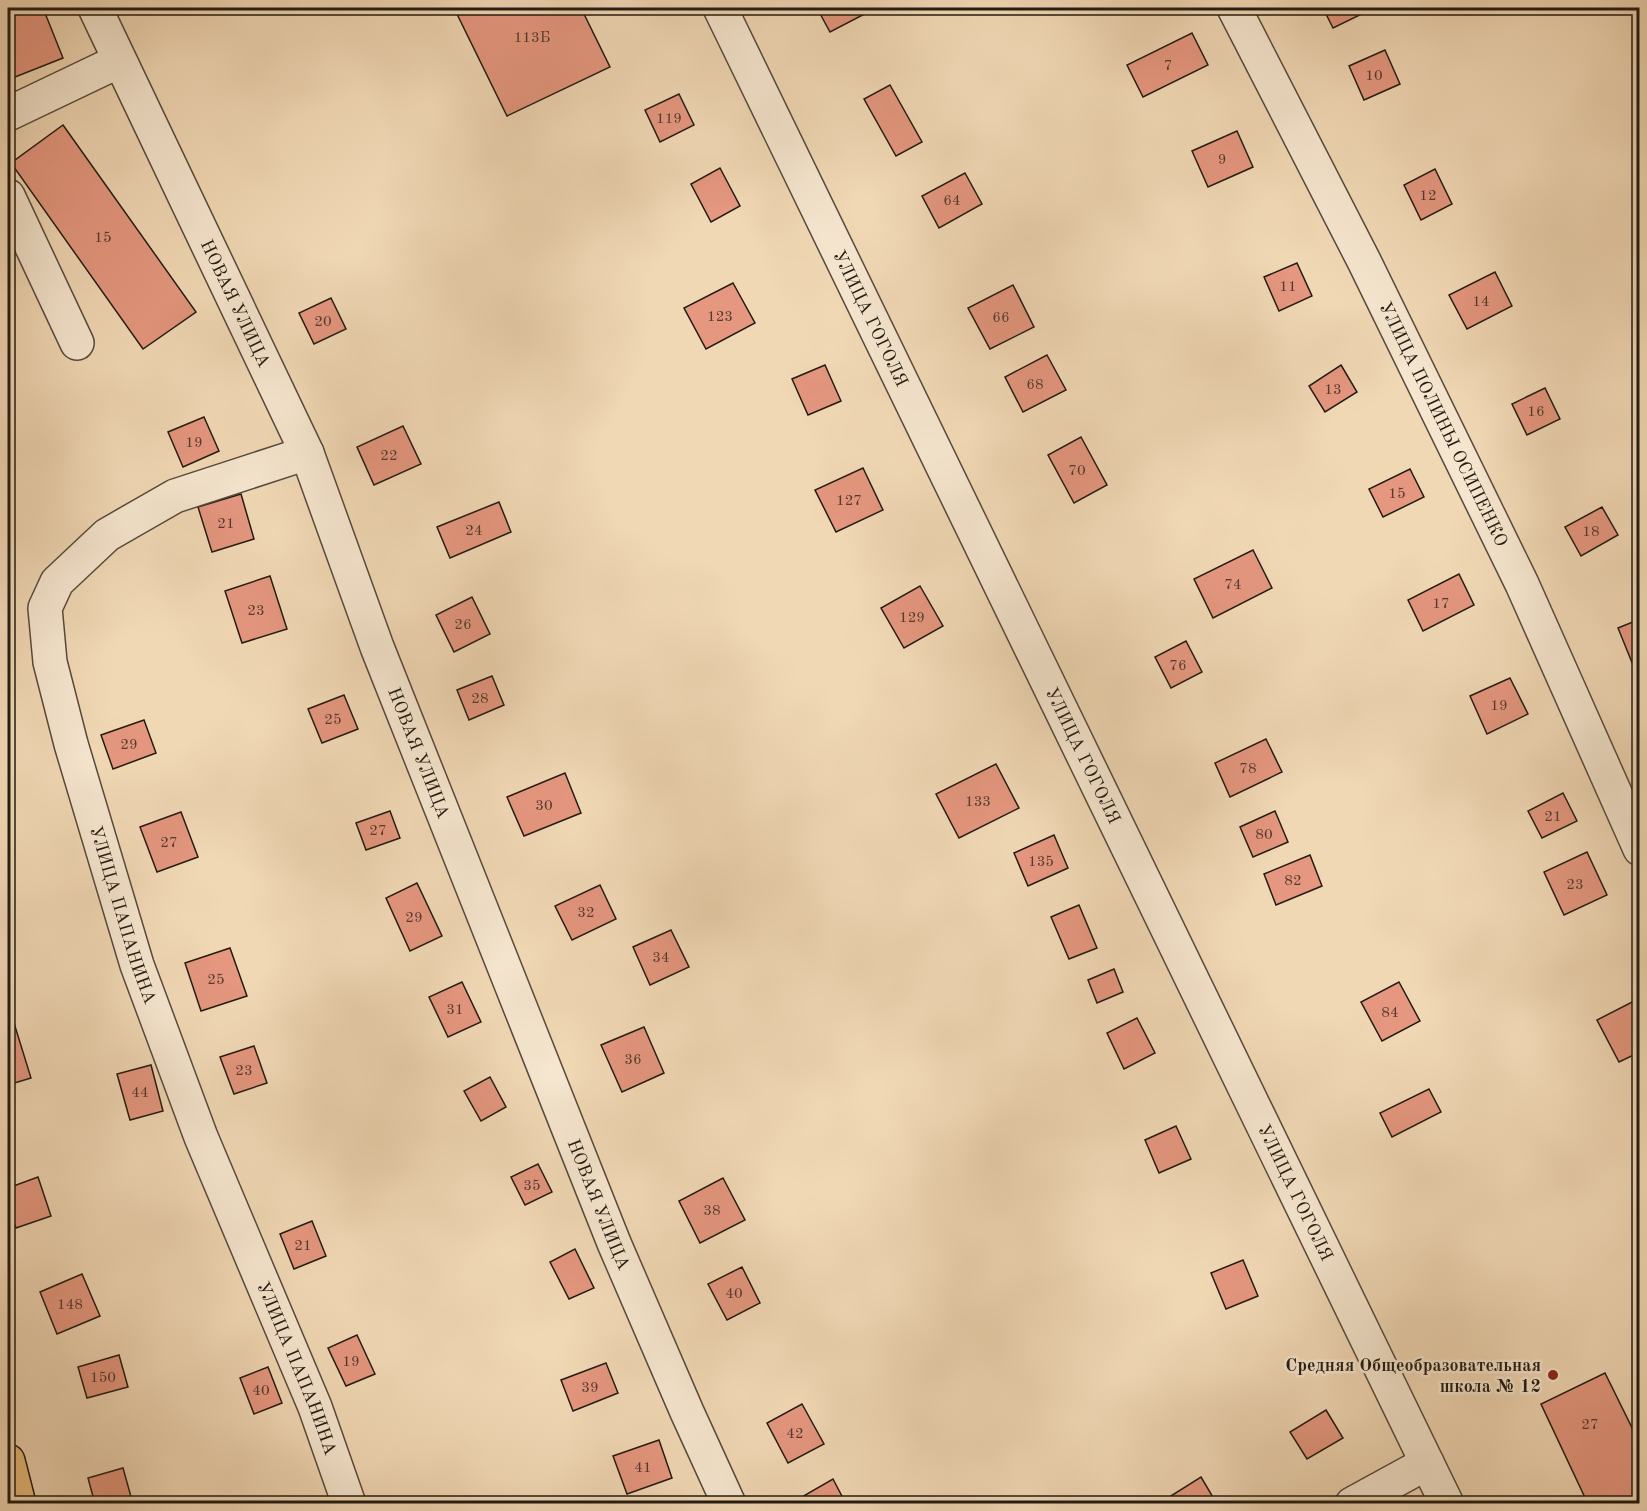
<svg xmlns="http://www.w3.org/2000/svg" width="1647" height="1511" font-family="'Old Standard TT',serif">
<style>
.building{fill:#e5977f;stroke:#221b12;stroke-width:1.5}
.lines{fill:none;stroke-linecap:round;stroke-linejoin:round}
.minor-casing{stroke:#564a3b;stroke-width:36}
.highway-casing{stroke:#221b12;stroke-width:36}
.minor{stroke:#f6e6cf;stroke-width:33}
.highway{stroke:#e8bc7a;stroke-width:33}
.poi-dot{fill:#8f2418;stroke:#f6e6cf;stroke-width:2}
.labels{text-anchor:middle;stroke-width:5;stroke-linejoin:round;paint-order:stroke}
.number-label{font-size:15px;fill:#533a2d}
.street-label{font-size:18px;fill:#221b12;stroke:#f6e6cf}
.poi-label{font-size:18px;font-weight:bold;fill:#221b12;stroke:#f6e6cf;text-anchor:end}
</style>
<rect width="100%" height="100%" fill="#f1d8b5"/>
<filter id="stains"><feTurbulence type="fractalNoise" baseFrequency=".00333" numOctaves="4"/><feColorMatrix values="0 0 0 0 .2 0 0 0 0 .09 0 0 0 0 .02 0 0 0 .5 -.17"/></filter>
<radialGradient id="worn" r=".72"><stop offset=".6" stop-color="#630" stop-opacity="0"/><stop offset="1" stop-color="#630" stop-opacity=".3"/></radialGradient>
<g class="building">
<polygon points="8,8 43,8 63,58 10,79 8,74"/>
<polygon points="454,8 581,8 610,67 507,116"/>
<polygon points="817,8 876,8 830,32"/>
<polygon points="1323,8 1366,8 1368,11 1333,28"/>
<polygon points="1192,33 1208,65 1143,97 1127,65"/>
<polygon points="1385,50 1400,84 1364,100 1349,66"/>
<polygon points="890,85 922,142 896,156 864,99"/>
<polygon points="679,94 694,125 660,142 645,110"/>
<polygon points="63,125 196,312 143,349 11,163"/>
<polygon points="1237,131 1253,167 1208,187 1192,151"/>
<polygon points="720,168 740,206 711,222 691,184"/>
<polygon points="1435,169 1452,204 1421,220 1404,185"/>
<polygon points="965,173 982,204 939,228 922,196"/>
<polygon points="1297,263 1312,296 1279,311 1264,277"/>
<polygon points="1495,272 1512,306 1467,329 1449,295"/>
<polygon points="733,283 755,323 706,349 684,308"/>
<polygon points="1013,285 1034,327 990,349 968,308"/>
<polygon points="331,298 346,329 314,344 299,313"/>
<polygon points="1047,355 1066,390 1023,412 1005,377"/>
<polygon points="825,365 841,401 808,415 792,379"/>
<polygon points="1341,365 1357,392 1325,412 1309,386"/>
<polygon points="1545,388 1560,419 1527,435 1512,404"/>
<polygon points="204,417 219,451 183,467 168,432"/>
<polygon points="403,426 421,464 374,485 357,447"/>
<polygon points="1081,437 1107,485 1074,503 1048,455"/>
<polygon points="863,468 883,510 836,532 815,490"/>
<polygon points="1410,469 1424,497 1383,517 1369,489"/>
<polygon points="241,494 254,539 212,552 198,507"/>
<polygon points="499,502 511,532 450,558 437,527"/>
<polygon points="1602,507 1618,535 1581,556 1565,527"/>
<polygon points="1253,550 1272,588 1213,618 1194,579"/>
<polygon points="1459,574 1474,605 1423,631 1408,600"/>
<polygon points="270,576 287,629 242,643 225,591"/>
<polygon points="920,586 943,626 904,648 881,608"/>
<polygon points="472,597 490,634 454,652 436,615"/>
<polygon points="1640,619 1640,663 1633,665 1618,628"/>
<polygon points="1186,641 1202,672 1171,688 1155,657"/>
<polygon points="492,676 504,705 469,720 457,690"/>
<polygon points="1510,678 1528,714 1487,734 1470,696"/>
<polygon points="344,695 358,729 322,743 308,709"/>
<polygon points="144,720 156,753 113,769 101,735"/>
<polygon points="1266,739 1282,772 1230,797 1215,763"/>
<polygon points="996,764 1019,808 959,838 936,794"/>
<polygon points="565,773 581,813 524,836 507,797"/>
<polygon points="1563,793 1577,821 1542,838 1528,811"/>
<polygon points="390,811 400,838 366,850 356,823"/>
<polygon points="1275,811 1288,842 1253,857 1240,827"/>
<polygon points="181,812 198,857 157,872 140,827"/>
<polygon points="1054,835 1068,868 1028,886 1014,853"/>
<polygon points="1587,852 1607,895 1564,915 1544,872"/>
<polygon points="1310,855 1322,886 1276,905 1264,874"/>
<polygon points="417,883 442,936 410,951 386,898"/>
<polygon points="600,885 616,919 572,940 555,906"/>
<polygon points="1079,905 1097,948 1069,959 1051,917"/>
<polygon points="671,930 689,967 650,985 633,947"/>
<polygon points="230,948 247,996 201,1011 185,963"/>
<polygon points="1114,969 1123,992 1097,1003 1088,980"/>
<polygon points="462,982 481,1022 448,1037 429,997"/>
<polygon points="1399,982 1420,1021 1382,1041 1361,1002"/>
<polygon points="1640,998 1640,1052 1619,1062 1597,1020"/>
<polygon points="1137,1018 1155,1053 1124,1069 1107,1033"/>
<polygon points="14,1023 31,1078 8,1085 8,1025"/>
<polygon points="644,1027 664,1073 622,1092 601,1045"/>
<polygon points="254,1046 267,1083 234,1094 220,1057"/>
<polygon points="151,1065 163,1111 130,1120 117,1074"/>
<polygon points="490,1077 506,1107 481,1121 464,1091"/>
<polygon points="1429,1089 1441,1112 1392,1137 1380,1113"/>
<polygon points="1176,1126 1191,1159 1159,1173 1145,1140"/>
<polygon points="538,1164 552,1192 525,1205 511,1177"/>
<polygon points="38,1177 51,1216 16,1228 8,1204 8,1188"/>
<polygon points="723,1178 745,1220 700,1243 679,1201"/>
<polygon points="312,1221 326,1256 294,1269 280,1234"/>
<polygon points="575,1249 594,1288 569,1299 550,1262"/>
<polygon points="1243,1260 1258,1296 1226,1309 1211,1273"/>
<polygon points="742,1267 760,1303 727,1320 708,1284"/>
<polygon points="82,1274 100,1316 57,1334 40,1292"/>
<polygon points="357,1335 375,1374 346,1386 328,1348"/>
<polygon points="119,1355 128,1387 87,1398 78,1367"/>
<polygon points="606,1363 618,1393 573,1411 561,1380"/>
<polygon points="268,1367 282,1403 254,1414 240,1378"/>
<polygon points="1605,1373 1640,1444 1640,1504 1588,1504 1541,1404"/>
<polygon points="802,1404 824,1444 788,1463 767,1423"/>
<polygon points="1326,1410 1343,1438 1307,1459 1290,1432"/>
<polygon points="659,1440 672,1478 627,1494 613,1456"/>
<polygon points="123,1468 133,1504 95,1504 88,1478"/>
<polygon points="1201,1477 1217,1504 1169,1504 1166,1499"/>
<polygon points="833,1479 846,1504 803,1504 800,1498"/>
</g>
<g class="lines">
<g class="minor-casing">
<g id="minor">
<path id="s1" d="M95,8L307,453L377,647L614,1243L687,1412L729,1504"/>
<path id="s2" d="M720,8L1447,1504"/>
<path id="s3" d="M1234,8L1364,261L1522,584L1640,849"/>
<polyline points="8,114 119,61"/>
<polyline points="8,196 77,343"/>
<path id="s4" d="M307,453L175,496L107,535L57,582L45,608L50,662L71,744L137,965L201,1137L315,1407L349,1504"/>
<polyline points="1352,1504 1427,1463"/>
</g>
</g>
<g class="highway-casing">
<polyline id="highway" points="8,1461 19,1504"/>
</g>
<use href="#minor" class="minor"/>
<use href="#highway" class="highway"/>
</g>
<circle class="poi-dot" cx="1553" cy="1375" r="6"/>
<g class="labels">
<g class="number-label">
<text x="532" y="42">113Б</text>
<text x="1168" y="70">7</text>
<text x="1374" y="80">10</text>
<text x="669" y="123">119</text>
<text x="1222" y="164">9</text>
<text x="1428" y="200">12</text>
<text x="952" y="205">64</text>
<text x="103" y="242">15</text>
<text x="1288" y="291">11</text>
<text x="1481" y="306">14</text>
<text x="720" y="321">123</text>
<text x="1001" y="322">66</text>
<text x="323" y="326">20</text>
<text x="1035" y="389">68</text>
<text x="1333" y="394">13</text>
<text x="1536" y="416">16</text>
<text x="194" y="447">19</text>
<text x="389" y="460">22</text>
<text x="1077" y="475">70</text>
<text x="1397" y="498">15</text>
<text x="849" y="505">127</text>
<text x="226" y="528">21</text>
<text x="474" y="535">24</text>
<text x="1591" y="536">18</text>
<text x="1233" y="589">74</text>
<text x="1441" y="608">17</text>
<text x="256" y="615">23</text>
<text x="912" y="622">129</text>
<text x="463" y="629">26</text>
<text x="1178" y="670">76</text>
<text x="480" y="703">28</text>
<text x="1499" y="710">19</text>
<text x="333" y="724">25</text>
<text x="129" y="749">29</text>
<text x="1248" y="773">78</text>
<text x="978" y="806">133</text>
<text x="544" y="810">30</text>
<text x="1553" y="821">21</text>
<text x="378" y="835">27</text>
<text x="1264" y="839">80</text>
<text x="169" y="847">27</text>
<text x="1041" y="866">135</text>
<text x="1293" y="885">82</text>
<text x="1575" y="889">23</text>
<text x="586" y="917">32</text>
<text x="414" y="922">29</text>
<text x="661" y="962">34</text>
<text x="216" y="984">25</text>
<text x="455" y="1014">31</text>
<text x="1390" y="1017">84</text>
<text x="633" y="1064">36</text>
<text x="244" y="1075">23</text>
<text x="140" y="1097">44</text>
<text x="532" y="1190">35</text>
<text x="712" y="1215">38</text>
<text x="303" y="1250">21</text>
<text x="734" y="1298">40</text>
<text x="70" y="1309">148</text>
<text x="351" y="1366">19</text>
<text x="103" y="1382">150</text>
<text x="590" y="1392">39</text>
<text x="261" y="1395">40</text>
<text x="1590" y="1429">27</text>
<text x="795" y="1438">42</text>
<text x="643" y="1472">41</text>
</g>
<g class="street-label">
<text dy="6" stroke="none"><textPath href="#s1" startOffset="327">НОВАЯ УЛИЦА</textPath></text>
<text dy="6" stroke="none"><textPath href="#s2" startOffset="345">УЛИЦА ГОГОЛЯ</textPath></text>
<text dy="6" stroke="none"><textPath href="#s3" startOffset="466">УЛИЦА ПОЛИНЫ ОСИПЕНКО</textPath></text>
<text dy="6" stroke="none"><textPath href="#s1" startOffset="813">НОВАЯ УЛИЦА</textPath></text>
<text dy="6" stroke="none"><textPath href="#s2" startOffset="831">УЛИЦА ГОГОЛЯ</textPath></text>
<text dy="6" stroke="none"><textPath href="#s4" startOffset="632">УЛИЦА ПАПАНИНА</textPath></text>
<text dy="6" stroke="none"><textPath href="#s2" startOffset="1317">УЛИЦА ГОГОЛЯ</textPath></text>
<text dy="6" stroke="none"><textPath href="#s1" startOffset="1299">НОВАЯ УЛИЦА</textPath></text>
<text dy="6" stroke="none"><textPath href="#s4" startOffset="1118">УЛИЦА ПАПАНИНА</textPath></text>
</g>
<g class="poi-label">
<text x="1541" y="1371">Средняя Общеобразовательная<tspan x="1541" dy="21">школа № 12</tspan></text>
</g>
</g>
<rect width="1647" height="1511" fill="none" stroke="#f1d8b5" stroke-width="30"/>
<rect x="9" y="9" width="1629" height="1493" fill="none" stroke="#221b12" stroke-width="3"/>
<rect x="15" y="15" width="1617" height="1481" fill="none" stroke="#221b12" stroke-width="1.5"/>
<rect width="100%" height="100%" filter="url(#stains)"/>
<rect width="100%" height="100%" fill="url(#worn)"/>
</svg>
